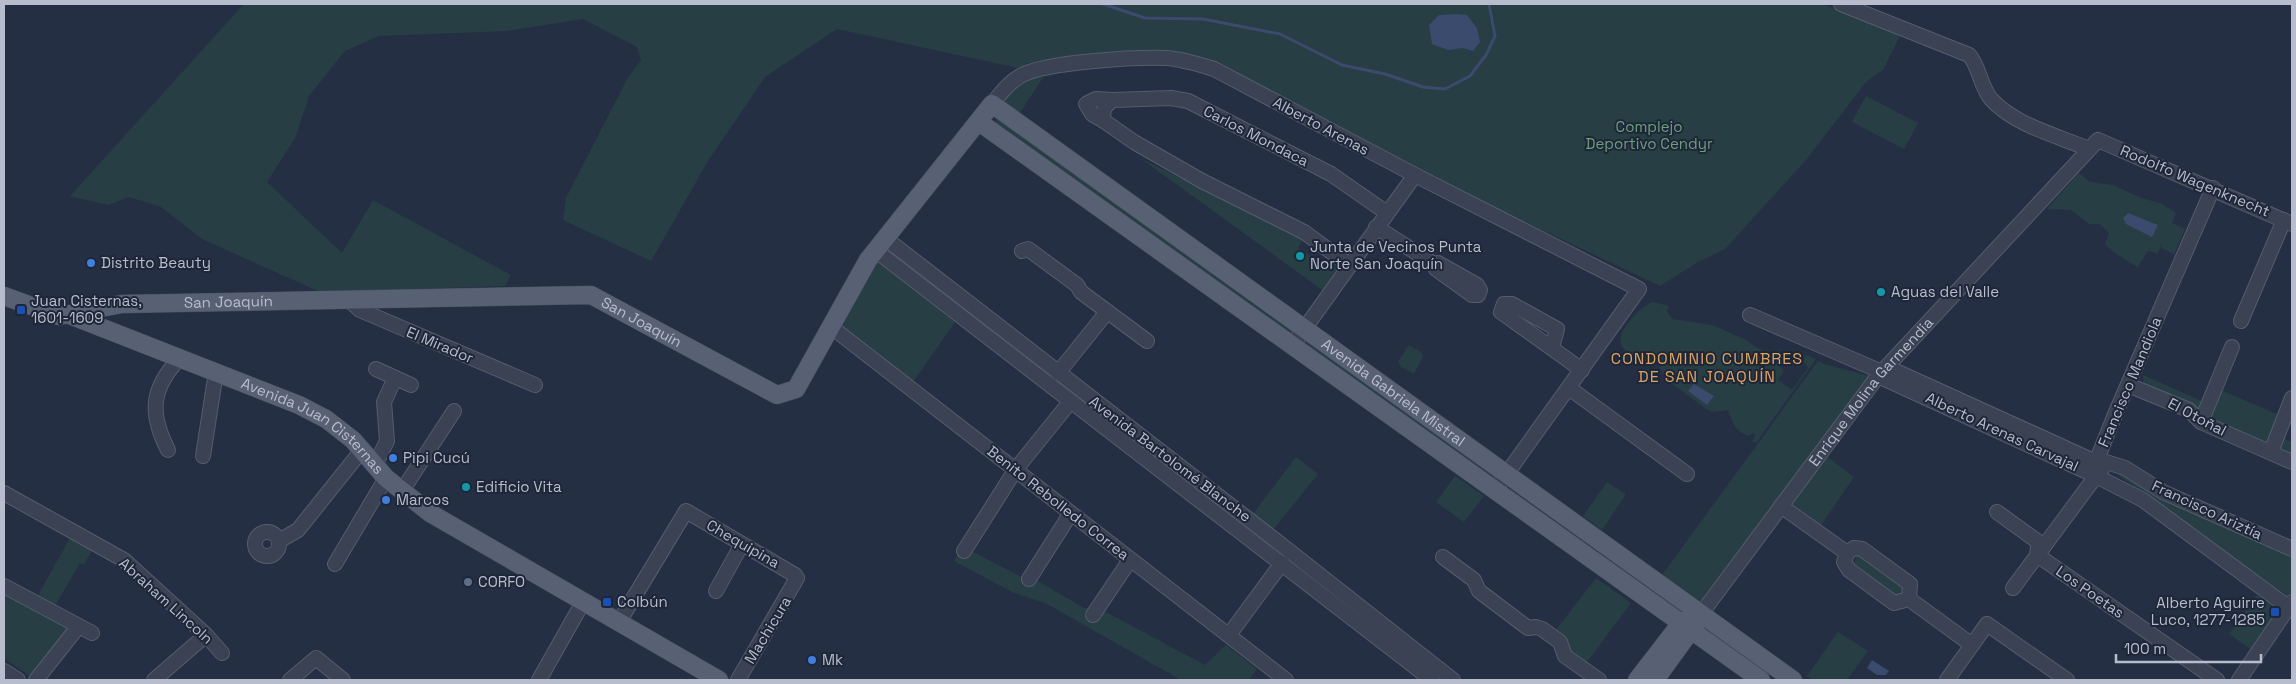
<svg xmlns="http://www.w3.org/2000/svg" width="2296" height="684" font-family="'Space Grotesk',sans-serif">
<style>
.green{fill:#273e44}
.water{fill:#3a4b6d}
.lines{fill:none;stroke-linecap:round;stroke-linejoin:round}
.stream{stroke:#3a4b6d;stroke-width:3}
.minor-casing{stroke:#555d6d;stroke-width:16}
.major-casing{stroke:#434b5c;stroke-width:19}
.minor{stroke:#3a4253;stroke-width:14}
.major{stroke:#586173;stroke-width:18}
.culture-dot{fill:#0f9aa8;stroke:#1e2738;stroke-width:2}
.shop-dot{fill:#3f7fe0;stroke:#1e2738;stroke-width:2}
.transit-dot{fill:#1a4fb4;stroke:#1e2738;stroke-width:2}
.service-dot{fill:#5c6f8a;stroke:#1e2738;stroke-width:2}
.labels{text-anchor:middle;stroke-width:4;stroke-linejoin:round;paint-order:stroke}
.street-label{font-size:15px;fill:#b7bdcd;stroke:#1e2738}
.park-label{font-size:15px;fill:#6d9f7d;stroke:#1e2738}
.poi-label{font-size:15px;fill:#b7bdcd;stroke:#1e2738;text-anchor:start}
.neighbourhood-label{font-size:16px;letter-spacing:1px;fill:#dca263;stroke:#1e2738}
</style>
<rect width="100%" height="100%" fill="#252f44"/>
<g class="green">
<polygon points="244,4 1822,4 1901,34 1883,70 1866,82 1806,160 1725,249 1698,262 1660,286 1502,211 1215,63 1097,55 1029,63 1018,68 837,29 765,77 708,161 651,261 563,220 566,198 627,79 641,60 637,47 583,19 507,31 379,36 345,51 309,96 295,138 267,182 342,253 373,200 511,275 505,286 320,292 202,239 161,207 129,197 108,205 70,196"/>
<path d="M1044,76L1018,116L1004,102C1013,86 1025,78 1044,76Z"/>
<polygon points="1866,96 1918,123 1904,149 1852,122"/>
<polygon points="1001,118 1296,330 1291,338 996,126 995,120"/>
<polygon points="1140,158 1303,239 1298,248 1328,268 1331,262 1338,269 1338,274 1325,292"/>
<path d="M2079,173L2090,182L2113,185L2139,197L2162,204L2176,213L2172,223L2185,229L2174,254L2161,248L2162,244L2157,254L2151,251L2147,252L2138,267C2127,261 2113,253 2105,244L2109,233L2100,224H2089L2071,210L2047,209Z"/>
<polygon points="878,261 955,322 913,382 842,327"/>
<path d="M1653,302L1669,306L1667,311L1672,319L1712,325L1744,339L1766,353L1784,371L1778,380L1792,390L1808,368L1803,361L1806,355L1816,359L1756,443L1752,441L1756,435L1752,433L1750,436C1736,433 1732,422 1728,410L1713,412L1706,409L1671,383L1660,369L1659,358C1646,362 1616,355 1621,336C1624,325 1642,305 1653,302Z"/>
<polygon points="1306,340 1498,475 1493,483 1302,346"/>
<polygon points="1409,345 1421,352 1423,357 1414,374 1401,367 1398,362"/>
<polygon points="1818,361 1824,364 1869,376 1702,604 1662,575"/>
<polygon points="2143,375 2211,405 2218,389 2279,415 2272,433 2292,442 2292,458 2206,420 2144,385"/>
<polygon points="1826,456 1854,477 1821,525 1792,503"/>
<polygon points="1296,457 1318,474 1272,531 1252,515"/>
<polygon points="2107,467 2292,552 2292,592 2289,597"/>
<polygon points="1455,476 1484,496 1464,522 1436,502"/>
<polygon points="1607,482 1626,494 1602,530 1583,516"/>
<polygon points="1512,484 1678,605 1678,611 1507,492"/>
<polygon points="71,536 93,549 84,564 80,563 55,606 37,597"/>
<polygon points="962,546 1033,583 1036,580 1084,608 1102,610 1205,665 1226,645 1257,669 1249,680 1181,680 1047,604 1012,592 954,561"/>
<polygon points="1857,555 1861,555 1904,584 1903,594 1896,598 1853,566"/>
<polygon points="1596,578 1631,603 1587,662 1568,650 1566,639 1555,631"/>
<polygon points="4,591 67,628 66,636 30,676 4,658"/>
<polygon points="2257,595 2281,612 2253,651 2229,634"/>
<polygon points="1838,632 1868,651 1847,680 1814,680 1807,676"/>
</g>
<g class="water">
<polygon points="1455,14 1467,15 1477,28 1480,42 1473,51 1463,48 1448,50 1432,44 1429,25 1439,15"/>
<polygon points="2128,213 2158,225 2152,237 2126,224 2123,218"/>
<polygon points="1694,384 1714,396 1707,405 1688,391"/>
<polygon points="1872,660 1889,671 1886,675 1877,675 1867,668"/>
</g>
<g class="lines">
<polyline class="stream" points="1103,4 1145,18 1203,19 1280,34 1342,65 1385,74 1423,87 1445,89 1470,76 1486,55 1495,36 1489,4"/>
<g class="minor-casing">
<g id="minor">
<path d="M1841,4L1969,55C1979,65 1980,86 1991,99C2014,125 2058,136 2089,149"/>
<path d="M992,104C1001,93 1009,82 1022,75C1047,62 1135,57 1166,58C1182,59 1198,64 1214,69L1415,175L1639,289L1495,490"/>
<polyline points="1104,121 1092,114 1086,104 1096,99 1113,100"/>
<polyline points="1376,227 1434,264 1438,263 1477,285 1480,290 1478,295 1472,295 1436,269 1434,264"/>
<polyline points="885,238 1283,546 1453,680"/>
<polyline points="875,250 1432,680"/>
<polyline points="1022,251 1028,249 1077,285 1081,292 1147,341"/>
<path d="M1349,265L1304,232L1202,181L1134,142L1104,121C1102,111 1104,106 1113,100L1171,98L1188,101L1331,174L1387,213"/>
<polyline points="349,300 360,310 535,385"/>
<polyline points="1750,315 1882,372"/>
<polyline points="2241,321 2284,220"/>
<polyline points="830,326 1286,680"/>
<polyline points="1292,346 1415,175"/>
<polyline points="1552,348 1557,329 1512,304 1504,304 1501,312 1582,370"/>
<polyline points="1887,367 2096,462 2102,469"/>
<polyline points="376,369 411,385"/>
<polyline points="1058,373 1107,312"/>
<polyline points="1878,376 2096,476 2143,500 2292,610"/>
<polyline points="2128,385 2189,410 2201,422 2292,462"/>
<polyline points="1569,388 1687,474"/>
<polyline points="2201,422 2232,347"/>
<path d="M168,450C149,413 151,388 180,358"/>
<polyline points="2271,452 2292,398"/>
<polyline points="203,456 216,372"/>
<polyline points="2096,462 2103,461 2125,468 2163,492 2292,549"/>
<polyline points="375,465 387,441 384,402 395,378"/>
<polyline points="402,491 454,411"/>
<polyline points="4,493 124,560 206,635 222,653"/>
<polyline points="1781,506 1847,553"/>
<polyline points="1997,512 2044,546"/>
<circle cx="267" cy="544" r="12"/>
<polyline points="279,541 298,530 362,450"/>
<polyline points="2038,547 2037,555 2217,680"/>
<polygon points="1854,548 1862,549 1910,584 1909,599 1894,603 1849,570 1844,562 1847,553"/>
<polyline points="964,551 1016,469 1070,402"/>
<polyline points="1443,557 1474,580 1479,591 1528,628 1536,627 1542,629 1560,642 1565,656 1599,680"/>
<polyline points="335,564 386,478"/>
<polyline points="1029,579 1071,513"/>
<polyline points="4,586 92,633"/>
<polyline points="2013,588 2096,476 2096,462 2116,412 2213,188"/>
<polyline points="716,591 742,544"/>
<polyline points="1909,599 1972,645"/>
<path id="s1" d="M1701,614L1878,376L2098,140L2292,224"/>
<polyline points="1093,615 1130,560"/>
<polyline points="619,622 686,511 795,575 797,578 738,680"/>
<polyline points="1229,635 1282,563"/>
<polyline points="4,671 18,680"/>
<polyline points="36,680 78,627"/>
<polyline points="154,680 206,635"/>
<polyline points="290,680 316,658 343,680"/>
<polyline points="539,680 583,602"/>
<polyline points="1947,680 1987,624 2067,680"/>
<polyline points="2239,680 2292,602"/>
</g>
</g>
<g class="major-casing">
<g id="major">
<polyline points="979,122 1761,680"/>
<path id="s2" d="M4,296L59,316L122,304L591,295L777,395L796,389L868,260L992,104L1793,680"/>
<path id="s3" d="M67,314L299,405L326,419L353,440L386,478L430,513L719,680"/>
<polyline points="1637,680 1681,623 1692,618"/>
<polyline points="1655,680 1697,622"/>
</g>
</g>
<use href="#minor" class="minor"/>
<use href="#major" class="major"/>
</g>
<g class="culture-dot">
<circle cx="1300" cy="256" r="5"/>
<circle cx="1881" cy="292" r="5"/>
<circle cx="466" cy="487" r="5"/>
</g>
<g class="shop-dot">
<circle cx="91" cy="263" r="5"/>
<circle cx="393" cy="458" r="5"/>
<circle cx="386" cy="500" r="5"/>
<circle cx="812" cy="660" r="5"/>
</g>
<g class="transit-dot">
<rect x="16" y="305" width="10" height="10" rx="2.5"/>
<rect x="602" y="597" width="10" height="10" rx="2.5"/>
<rect x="2270" y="607" width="10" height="10" rx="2.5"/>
</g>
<circle class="service-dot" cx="468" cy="582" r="5"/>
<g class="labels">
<g class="street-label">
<text transform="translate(1321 126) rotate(28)" y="5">Alberto Arenas</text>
<text transform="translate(1256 136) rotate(27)" y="5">Carlos Mondaca</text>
<text transform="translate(2195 181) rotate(23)" y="5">Rodolfo Wagenknecht</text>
<text dy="5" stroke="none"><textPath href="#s2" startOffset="229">San Joaquín</textPath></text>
<text dy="5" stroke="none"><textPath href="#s2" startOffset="649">San Joaquín</textPath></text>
<text transform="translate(440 345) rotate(23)" y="5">El Mirador</text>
<text transform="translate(2130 382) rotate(-67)" y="5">Francisco Mandiola</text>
<text dy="5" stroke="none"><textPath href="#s2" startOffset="1664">Avenida Gabriela Mistral</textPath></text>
<text dy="5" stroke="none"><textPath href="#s1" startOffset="280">Enrique Molina Garmendia</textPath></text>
<text transform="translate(2197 417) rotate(28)" y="5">El Otoñal</text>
<text dy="5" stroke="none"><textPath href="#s3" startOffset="272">Avenida Juan Cisternas</textPath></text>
<text transform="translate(2002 432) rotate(25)" y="5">Alberto Arenas Carvajal</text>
<text transform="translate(1170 459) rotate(37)" y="5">Avenida Bartolomé Blanche</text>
<text transform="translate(1058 503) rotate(38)" y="5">Benito Rebolledo Correa</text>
<text transform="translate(2207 510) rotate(25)" y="5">Francisco Ariztía</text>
<text transform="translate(743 544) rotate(30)" y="5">Chequipina</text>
<text transform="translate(2090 592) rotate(35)" y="5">Los Poetas</text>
<text transform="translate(166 601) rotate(42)" y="5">Abraham Lincoln</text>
<text transform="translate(768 630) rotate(-59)" y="5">Machicura</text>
</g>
<g class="park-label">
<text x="1649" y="132">Complejo<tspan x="1649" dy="17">Deportivo Cendyr</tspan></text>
</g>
<g class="poi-label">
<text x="1310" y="252">Junta de Vecinos Punta<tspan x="1310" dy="17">Norte San Joaquín</tspan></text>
<text x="101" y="268">Distrito Beauty</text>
<text x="1891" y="297">Aguas del Valle</text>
<text x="31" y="306">Juan Cisternas,<tspan x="31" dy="17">1601-1609</tspan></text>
<text x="403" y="463">Pipi Cucú</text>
<text x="476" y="492">Edificio Vita</text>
<text x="396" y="505">Marcos</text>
<text x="478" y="587">CORFO</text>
<text x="617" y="607">Colbún</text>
<text x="2265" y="608" text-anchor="end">Alberto Aguirre<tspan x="2265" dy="17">Luco, 1277-1285</tspan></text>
<text x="822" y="665">Mk</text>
</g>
<g class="neighbourhood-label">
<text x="1707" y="364">CONDOMINIO CUMBRES<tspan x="1707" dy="18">DE SAN JOAQUÍN</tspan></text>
</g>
</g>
<rect width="2296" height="684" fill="none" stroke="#b7bdcd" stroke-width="10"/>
<path d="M2116 654v8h145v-8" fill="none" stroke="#b7bdcd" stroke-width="2.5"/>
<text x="2124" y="654" font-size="15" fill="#b7bdcd" stroke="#1e2738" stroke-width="4" paint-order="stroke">100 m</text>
</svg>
